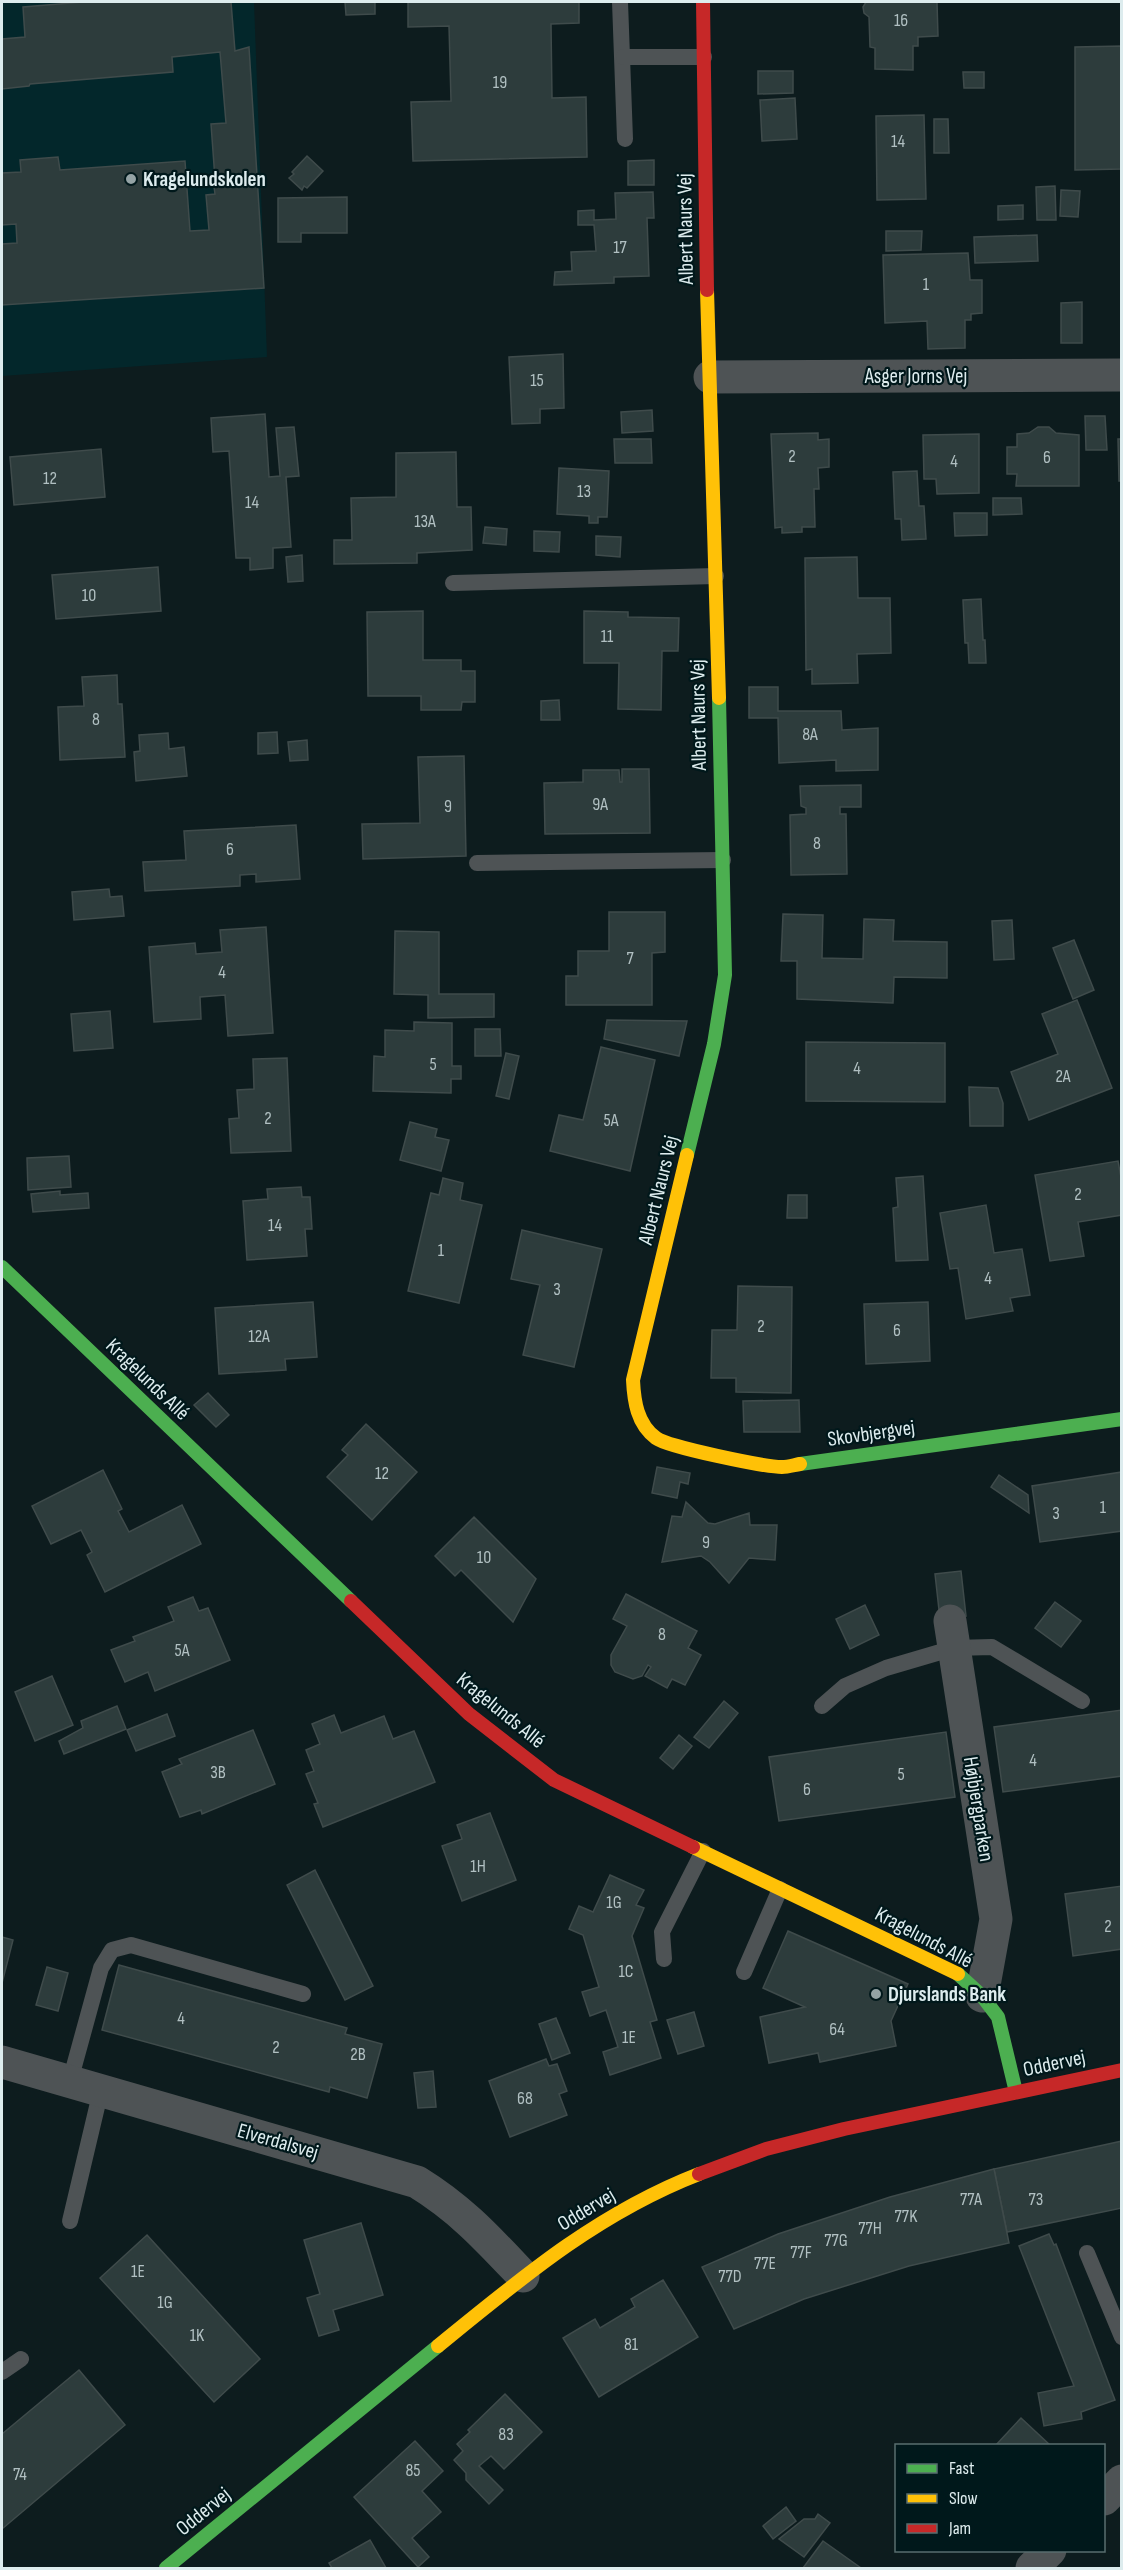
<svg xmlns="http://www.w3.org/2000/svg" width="1123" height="2570" font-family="'Sofia Sans Condensed',sans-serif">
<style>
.built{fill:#03272b}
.building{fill:#2d3c3c;stroke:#3f4b4b;stroke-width:1.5}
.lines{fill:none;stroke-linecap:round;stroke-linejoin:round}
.lane{stroke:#4e5355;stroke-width:16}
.street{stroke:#4e5355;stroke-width:33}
.fast{stroke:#4caf50;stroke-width:14}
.slow{stroke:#ffc107;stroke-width:14}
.jam{stroke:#c62828;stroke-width:14}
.poi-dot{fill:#94a3a5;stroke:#00181b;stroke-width:2}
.labels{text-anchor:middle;stroke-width:4.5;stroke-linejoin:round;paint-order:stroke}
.number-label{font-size:18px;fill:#b1c0c2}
.poi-label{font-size:21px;font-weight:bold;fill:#ddecee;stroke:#00181b;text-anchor:start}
.street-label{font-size:21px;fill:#ddecee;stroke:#00181b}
</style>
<rect width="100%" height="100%" fill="#0d1c1e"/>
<polygon class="built" points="2,2 254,2 267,357 2,376"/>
<g class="building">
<polygon points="83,2 231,2 235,51 249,47 264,288 2,305 2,244 17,243 16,224 2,225 2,173 21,172 20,160 58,157 60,170 185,161 190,231 209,230 206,195 215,194 213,179 215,179 211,124 226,123 220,52 172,57 173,72 30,84 29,86 2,89 2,39 25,37 23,7"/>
<polygon points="345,2 375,2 375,14 346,15"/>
<polygon points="408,2 579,2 579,23 551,24 552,98 586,97 587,157 413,161 411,102 451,101 449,26 408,27"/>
<polygon points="866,2 937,2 938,36 918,37 918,46 913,46 913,70 875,69 875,48 870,47 869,17 864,13 863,7"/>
<polygon points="1122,46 1122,169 1075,170 1075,47"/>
<polygon points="758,71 793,71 793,93 758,94"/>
<polygon points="963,72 984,72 984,88 964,88"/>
<polygon points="795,98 797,139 762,141 760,100"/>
<polygon points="924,115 926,199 877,200 876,116"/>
<polygon points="934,119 948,119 949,153 934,153"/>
<polygon points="307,156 323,171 307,188 304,186 302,190 289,178 294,174 292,172"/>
<polygon points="654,160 654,185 628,185 628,161"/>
<polygon points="1055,186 1056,220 1037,220 1036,187"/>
<polygon points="1061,190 1080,191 1078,217 1060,216"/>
<polygon points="653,192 654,218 647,218 649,276 614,277 614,283 554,285 555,272 572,271 571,252 596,251 594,225 578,225 578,211 594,210 594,220 616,219 615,193"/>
<polygon points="347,197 347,233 301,233 301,242 278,242 278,198"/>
<polygon points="1023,205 1023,219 998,220 998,206"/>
<polygon points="886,231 922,231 921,250 886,251"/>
<polygon points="1037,235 1038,261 975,263 974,237"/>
<polygon points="968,253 970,280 982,280 982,313 971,314 971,320 965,320 965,348 928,349 927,321 885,323 883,255"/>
<polygon points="1082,302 1082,343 1061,343 1061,303"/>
<polygon points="563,354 564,408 540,409 540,423 512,424 509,357"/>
<polygon points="652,410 653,431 622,433 621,412"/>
<polygon points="265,414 269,477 280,476 276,428 294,427 299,476 286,477 291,547 273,548 273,568 250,570 250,558 236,558 229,451 213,452 211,418"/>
<polygon points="1085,416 1105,416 1107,450 1086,450"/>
<polygon points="1038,427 1049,427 1056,433 1079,435 1079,486 1016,486 1017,474 1007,474 1007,447 1017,447 1017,434 1029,433"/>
<polygon points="818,433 818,440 829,439 829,467 818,468 819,489 814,489 815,527 802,527 802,532 782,533 782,527 775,528 771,434"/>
<polygon points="979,434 979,493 937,494 936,479 924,479 923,435"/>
<polygon points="614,439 651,439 652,463 615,463"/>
<polygon points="1118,439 1122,439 1122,481 1119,481"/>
<polygon points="101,449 105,497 14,505 10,457"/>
<polygon points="456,452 457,507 471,507 472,550 417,553 417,563 334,564 334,540 352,540 351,498 396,497 396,453"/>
<polygon points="559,468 609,471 607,517 598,517 598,523 589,523 589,516 557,514"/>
<polygon points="917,471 919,506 924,506 926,539 902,540 901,519 895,519 893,472"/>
<polygon points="993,498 1021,498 1022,514 993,515"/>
<polygon points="954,513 987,513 987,535 955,536"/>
<polygon points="485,527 507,529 506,545 483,543"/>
<polygon points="534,531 560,532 559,552 534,551"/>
<polygon points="596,536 621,537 620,557 596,555"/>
<polygon points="302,555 303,581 288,582 286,557"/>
<polygon points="857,557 858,598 890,598 891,653 857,654 858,683 812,684 812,669 806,670 805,558"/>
<polygon points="158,567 161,611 56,619 52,575"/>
<polygon points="981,599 983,640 985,640 986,663 969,663 968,643 965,643 963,600"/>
<polygon points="423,611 423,660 461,660 461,671 475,671 475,702 462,702 461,710 421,710 421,696 368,696 367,612"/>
<polygon points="584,611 628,612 628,617 679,618 678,651 662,651 661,710 618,709 619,663 584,663"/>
<polygon points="117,675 118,704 122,704 125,757 60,760 58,707 84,706 82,677"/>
<polygon points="749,687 778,687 778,711 841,711 842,730 878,728 878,770 836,771 836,760 779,763 778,718 749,718"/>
<polygon points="559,700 560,720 541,720 541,701"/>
<polygon points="277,732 278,753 258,754 258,733"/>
<polygon points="168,733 169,749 184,747 187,776 136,781 134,752 140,751 139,735"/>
<polygon points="307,740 308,760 290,761 288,742"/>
<polygon points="464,756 466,856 363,859 362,824 420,823 418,757"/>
<polygon points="622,769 649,769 650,833 545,834 544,783 583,782 583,770 619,770 620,782 622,782"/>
<polygon points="861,785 861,807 840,807 840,814 846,814 847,874 791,875 790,815 806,814 806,808 801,806 800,786"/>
<polygon points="296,825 300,879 256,882 256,874 240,875 240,886 145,891 143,862 186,860 184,831"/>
<polygon points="109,889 110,897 122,896 124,916 74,920 72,892"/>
<polygon points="609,912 665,912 665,952 652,953 652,1005 566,1005 566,976 578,976 578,951 609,951"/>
<polygon points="783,914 823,915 822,958 863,959 864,919 894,920 893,941 947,942 947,978 894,977 893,1003 797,999 797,961 781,961"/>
<polygon points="1012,920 1014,959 994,960 992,921"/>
<polygon points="266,927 273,1033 228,1036 225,995 200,997 201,1019 154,1022 149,947 195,943 196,954 222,952 220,930"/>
<polygon points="395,931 439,932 439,994 494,994 494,1017 428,1018 428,995 394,994"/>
<polygon points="1074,940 1094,990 1073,999 1053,948"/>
<polygon points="1077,1000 1112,1088 1029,1120 1011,1072 1058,1054 1042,1014"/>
<polygon points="110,1011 113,1048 74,1051 71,1014"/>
<polygon points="607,1020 687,1021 679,1056 604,1039"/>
<polygon points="414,1022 452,1023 452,1066 461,1066 461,1079 451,1079 451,1093 373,1091 374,1056 385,1057 385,1030 414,1031"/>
<polygon points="475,1029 500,1029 501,1056 475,1056"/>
<polygon points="806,1042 945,1043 945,1102 806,1101"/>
<polygon points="601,1047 655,1060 630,1171 550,1151 559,1115 583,1120"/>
<polygon points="506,1053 519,1056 509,1099 496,1096"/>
<polygon points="287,1058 291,1151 231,1153 229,1119 239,1118 237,1090 254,1089 253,1059"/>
<polygon points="969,1087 998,1088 1003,1103 1003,1126 970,1126"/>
<polygon points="410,1122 437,1129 435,1137 449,1140 441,1171 400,1160"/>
<polygon points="69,1156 71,1187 28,1190 27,1158"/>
<polygon points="1118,1161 1122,1183 1122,1215 1078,1222 1084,1256 1050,1261 1035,1175"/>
<polygon points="923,1176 928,1260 896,1261 893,1208 898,1207 896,1178"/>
<polygon points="443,1178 463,1183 460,1200 482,1205 459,1303 408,1291 431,1193 439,1195"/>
<polygon points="301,1187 302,1197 310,1197 312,1229 305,1229 307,1256 247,1260 243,1201 268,1199 267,1189"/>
<polygon points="60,1191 60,1195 88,1193 89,1208 33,1212 31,1194"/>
<polygon points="788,1195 807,1195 807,1218 787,1218"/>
<polygon points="986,1205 994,1253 1022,1249 1030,1295 1010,1298 1013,1311 966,1319 958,1268 950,1269 940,1213"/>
<polygon points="522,1230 602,1249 574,1367 523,1355 540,1285 511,1279"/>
<polygon points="738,1286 792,1287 791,1393 736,1392 736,1378 711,1378 712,1330 737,1330"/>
<polygon points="313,1302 317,1357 285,1359 286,1370 219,1374 215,1308"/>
<polygon points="928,1302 930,1361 866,1364 864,1304"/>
<polygon points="208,1393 229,1415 216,1427 194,1405"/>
<polygon points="799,1400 800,1432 744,1432 743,1401"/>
<polygon points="366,1424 417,1472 372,1520 327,1477 348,1455 342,1450"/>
<polygon points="657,1467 690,1473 688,1484 680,1482 677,1498 652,1493"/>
<polygon points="103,1470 122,1509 118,1511 129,1532 182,1505 201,1544 105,1592 87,1555 92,1552 81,1530 51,1544 32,1506"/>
<polygon points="1122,1472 1122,1531 1040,1542 1032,1486"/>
<polygon points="999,1475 1028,1495 1029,1513 991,1487"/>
<polygon points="686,1502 708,1523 715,1524 749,1513 750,1525 777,1525 775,1560 749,1558 729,1583 710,1562 701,1556 662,1562 672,1516 682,1517"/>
<polygon points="474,1517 536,1579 513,1622 461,1570 455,1576 435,1556"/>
<polygon points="961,1571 966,1616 940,1619 935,1574"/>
<polygon points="626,1594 697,1631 688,1648 701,1655 685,1685 672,1679 667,1688 645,1676 651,1667 648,1665 642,1676 633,1679 615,1672 611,1665 611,1655 627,1626 613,1619"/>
<polygon points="193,1597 199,1611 208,1608 230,1660 155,1691 148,1672 125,1682 111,1650 135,1641 133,1637 174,1621 168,1607"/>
<polygon points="1055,1602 1081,1621 1061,1647 1035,1628"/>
<polygon points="865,1605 879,1635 850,1649 836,1619"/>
<polygon points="52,1676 73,1725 35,1741 15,1692"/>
<polygon points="724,1701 738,1713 709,1748 694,1737"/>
<polygon points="117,1706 126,1729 64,1754 59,1741 83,1728 81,1721"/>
<polygon points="1122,1710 1122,1776 1003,1792 994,1727"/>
<polygon points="167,1714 175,1736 136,1751 127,1730"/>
<polygon points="334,1715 341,1733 384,1716 393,1739 414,1731 435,1782 323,1827 314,1804 318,1803 306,1774 314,1771 306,1750 320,1744 312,1724"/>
<polygon points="253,1730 275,1784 202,1814 201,1810 180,1817 162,1772 182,1764 179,1759"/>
<polygon points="946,1732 955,1797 779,1821 769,1757"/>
<polygon points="679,1735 692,1746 673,1769 660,1758"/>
<polygon points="490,1813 516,1880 462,1901 442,1846 462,1839 457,1825"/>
<polygon points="315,1870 373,1986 345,2000 287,1885"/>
<polygon points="610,1875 644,1890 636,1905 644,1908 632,1936 657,2020 650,2022 661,2058 610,2075 603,2052 618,2047 606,2010 590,2016 582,1992 599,1987 583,1935 569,1929 579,1906 593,1912"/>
<polygon points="1122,1886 1122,1949 1073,1956 1065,1894"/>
<polygon points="788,1931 908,1984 891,2021 896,2046 820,2062 818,2053 769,2063 760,2017 805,2007 763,1988"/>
<polygon points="2,1937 13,1940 2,1983"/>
<polygon points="119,1965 347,2028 345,2034 382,2044 367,2098 330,2087 329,2092 102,2030"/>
<polygon points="47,1967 68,1973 58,2011 36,2005"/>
<polygon points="694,2012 704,2046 678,2054 667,2020"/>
<polygon points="556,2018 570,2053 552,2060 539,2024"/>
<polygon points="546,2059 549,2066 557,2064 567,2091 559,2094 567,2115 510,2137 489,2081"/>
<polygon points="433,2071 436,2107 418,2108 414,2073"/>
<polygon points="1122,2141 1122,2208 1007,2232 994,2169"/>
<polygon points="994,2169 1009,2243 909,2266 804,2299 734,2329 702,2267 778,2234 890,2197"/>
<polygon points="361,2223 383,2295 333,2310 339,2330 319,2336 307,2298 320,2294 304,2240"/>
<polygon points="1049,2234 1054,2245 1056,2244 1115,2400 1081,2412 1082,2419 1044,2426 1038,2393 1074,2386 1019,2246"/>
<polygon points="147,2235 260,2359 214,2402 100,2278"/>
<polygon points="663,2280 698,2337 599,2397 563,2338 595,2319 600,2328 635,2307 631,2299"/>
<polygon points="79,2370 125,2425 2,2529 2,2434"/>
<polygon points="505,2394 542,2432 504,2469 491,2456 479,2466 503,2490 489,2504 466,2480 466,2473 454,2460 463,2451 457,2444 470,2432 468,2430"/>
<polygon points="1021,2418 1051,2446 995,2446"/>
<polygon points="415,2441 443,2471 422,2491 441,2512 412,2538 429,2557 418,2567 354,2497"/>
<polygon points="786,2507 796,2521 773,2539 763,2526"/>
<polygon points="818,2514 830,2523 804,2557 779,2539 804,2519 815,2519"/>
<polygon points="370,2540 386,2568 332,2568 329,2563"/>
<polygon points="823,2541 861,2568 803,2568"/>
</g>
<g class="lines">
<g class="lane">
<polyline points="620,2 625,139"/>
<polyline points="624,57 704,57"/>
<polyline points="453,583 716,576"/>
<polyline points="477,863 723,860"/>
<polyline points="822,1706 845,1686 886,1668 954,1648 992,1647 1082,1701"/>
<polyline points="664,1959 662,1932 703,1851"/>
<polyline points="744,1972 780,1889"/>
<polyline points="70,2081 101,1968 112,1950 131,1945 303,1994"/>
<polyline points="70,2221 101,2090"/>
<polyline points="1087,2253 1122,2337"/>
<polyline points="2,2372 21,2359"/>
</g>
<g class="street">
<polyline points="710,377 1122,375"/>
<polyline points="950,1621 996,1919 982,1996"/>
<path d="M2,2062L417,2182C461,2209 488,2239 523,2276"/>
<polyline points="1104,2499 1122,2481"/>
<polyline points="1032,2568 1050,2550"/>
</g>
<g class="fast">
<polyline points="687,1155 714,1044 725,975 719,698"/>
<polyline points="2,1267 351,1601"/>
<polyline points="800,1464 1122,1419"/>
<polyline points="958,1974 982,1996 998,2017 1016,2092"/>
<polyline points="166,2568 438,2346"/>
</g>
<g class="slow">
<polyline points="707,290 719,698"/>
<path d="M687,1155L633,1380C634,1401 637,1424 656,1438C668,1447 765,1467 782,1467C788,1467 794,1465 800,1464"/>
<polyline points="693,1847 958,1974"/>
<path d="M438,2346C520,2279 598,2213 699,2174"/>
</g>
<g class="jam">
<polyline points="703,2 707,290"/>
<polyline points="351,1601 469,1714 554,1780 693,1847"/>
<polyline points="699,2174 766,2149 844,2129 1122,2070"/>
</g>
</g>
<g class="poi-dot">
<circle cx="131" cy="179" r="6"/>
<circle cx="876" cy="1994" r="6"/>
</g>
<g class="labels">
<g class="number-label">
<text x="901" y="26">16</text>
<text x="500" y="88">19</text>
<text x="898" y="147">14</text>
<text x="620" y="253">17</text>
<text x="926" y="290">1</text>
<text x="537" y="386">15</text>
<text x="792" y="462">2</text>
<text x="1047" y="463">6</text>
<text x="954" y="467">4</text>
<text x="50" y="484">12</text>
<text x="584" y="497">13</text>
<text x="252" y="508">14</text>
<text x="425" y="527">13A</text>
<text x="89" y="601">10</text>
<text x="607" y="642">11</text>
<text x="96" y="725">8</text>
<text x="810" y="740">8A</text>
<text x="600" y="810">9A</text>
<text x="448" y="812">9</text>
<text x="817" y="849">8</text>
<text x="230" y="855">6</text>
<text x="630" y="964">7</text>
<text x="222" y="978">4</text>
<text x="433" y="1070">5</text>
<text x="857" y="1074">4</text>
<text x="1063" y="1082">2A</text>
<text x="268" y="1124">2</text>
<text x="611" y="1126">5A</text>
<text x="1078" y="1200">2</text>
<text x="275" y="1231">14</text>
<text x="441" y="1256">1</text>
<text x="988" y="1284">4</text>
<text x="557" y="1295">3</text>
<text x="761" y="1332">2</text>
<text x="897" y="1336">6</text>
<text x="259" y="1342">12A</text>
<text x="382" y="1479">12</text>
<text x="1103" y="1513">1</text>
<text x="1056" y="1519">3</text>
<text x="706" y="1548">9</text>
<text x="484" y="1563">10</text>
<text x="662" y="1640">8</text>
<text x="182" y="1656">5A</text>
<text x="1033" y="1766">4</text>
<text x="218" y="1778">3B</text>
<text x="901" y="1780">5</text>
<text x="807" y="1795">6</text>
<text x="478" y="1872">1H</text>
<text x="614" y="1908">1G</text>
<text x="1108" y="1932">2</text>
<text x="626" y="1977">1C</text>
<text x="181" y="2024">4</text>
<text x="837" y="2035">64</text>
<text x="629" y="2043">1E</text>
<text x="276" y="2053">2</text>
<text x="358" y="2060">2B</text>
<text x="525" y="2104">68</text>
<text x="971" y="2205">77A</text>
<text x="1036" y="2205">73</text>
<text x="906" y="2222">77K</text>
<text x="870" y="2234">77H</text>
<text x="836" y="2246">77G</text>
<text x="801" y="2258">77F</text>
<text x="765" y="2269">77E</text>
<text x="138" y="2277">1E</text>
<text x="730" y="2282">77D</text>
<text x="165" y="2308">1G</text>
<text x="197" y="2341">1K</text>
<text x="631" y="2350">81</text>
<text x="506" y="2440">83</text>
<text x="413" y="2476">85</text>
<text x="20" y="2480">74</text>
</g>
<g class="poi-label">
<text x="143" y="186">Kragelundskolen</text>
<text x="888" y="2001">Djurslands Bank</text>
</g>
<g class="street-label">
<text transform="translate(685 229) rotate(-91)" y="7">Albert Naurs Vej</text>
<text x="916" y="383">Asger Jorns Vej</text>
<text transform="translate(698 715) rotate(-91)" y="7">Albert Naurs Vej</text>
<text transform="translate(658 1190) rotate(-76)" y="7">Albert Naurs Vej</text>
<text transform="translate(148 1379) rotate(44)" y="7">Kragelunds Allé</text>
<text transform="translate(871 1433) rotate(-8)" y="7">Skovbjergvej</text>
<text transform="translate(501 1710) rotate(39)" y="7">Kragelunds Allé</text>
<text transform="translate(979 1809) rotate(81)" y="7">Højbjergparken</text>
<text transform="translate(924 1937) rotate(28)" y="7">Kragelunds Allé</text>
<text transform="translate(1054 2063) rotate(-12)" y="7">Oddervej</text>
<text transform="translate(278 2141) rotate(16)" y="7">Elverdalsvej</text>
<text transform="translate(586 2209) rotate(-31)" y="7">Oddervej</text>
<text transform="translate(203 2511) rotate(-39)" y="7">Oddervej</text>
</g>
</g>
<rect width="1123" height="2570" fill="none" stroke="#ddecee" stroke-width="6"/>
<rect x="895" y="2444" width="210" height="108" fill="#00181b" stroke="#586d6f" stroke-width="1.5"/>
<rect x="907" y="2464" width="30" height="9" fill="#4caf50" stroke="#586d6f" stroke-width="1.5"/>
<text x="949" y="2474" font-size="18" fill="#ddecee">Fast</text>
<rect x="907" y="2494" width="30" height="9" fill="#ffc107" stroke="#586d6f" stroke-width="1.5"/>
<text x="949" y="2504" font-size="18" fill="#ddecee">Slow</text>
<rect x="907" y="2524" width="30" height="9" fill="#c62828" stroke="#586d6f" stroke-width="1.5"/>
<text x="949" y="2534" font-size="18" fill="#ddecee">Jam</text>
</svg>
